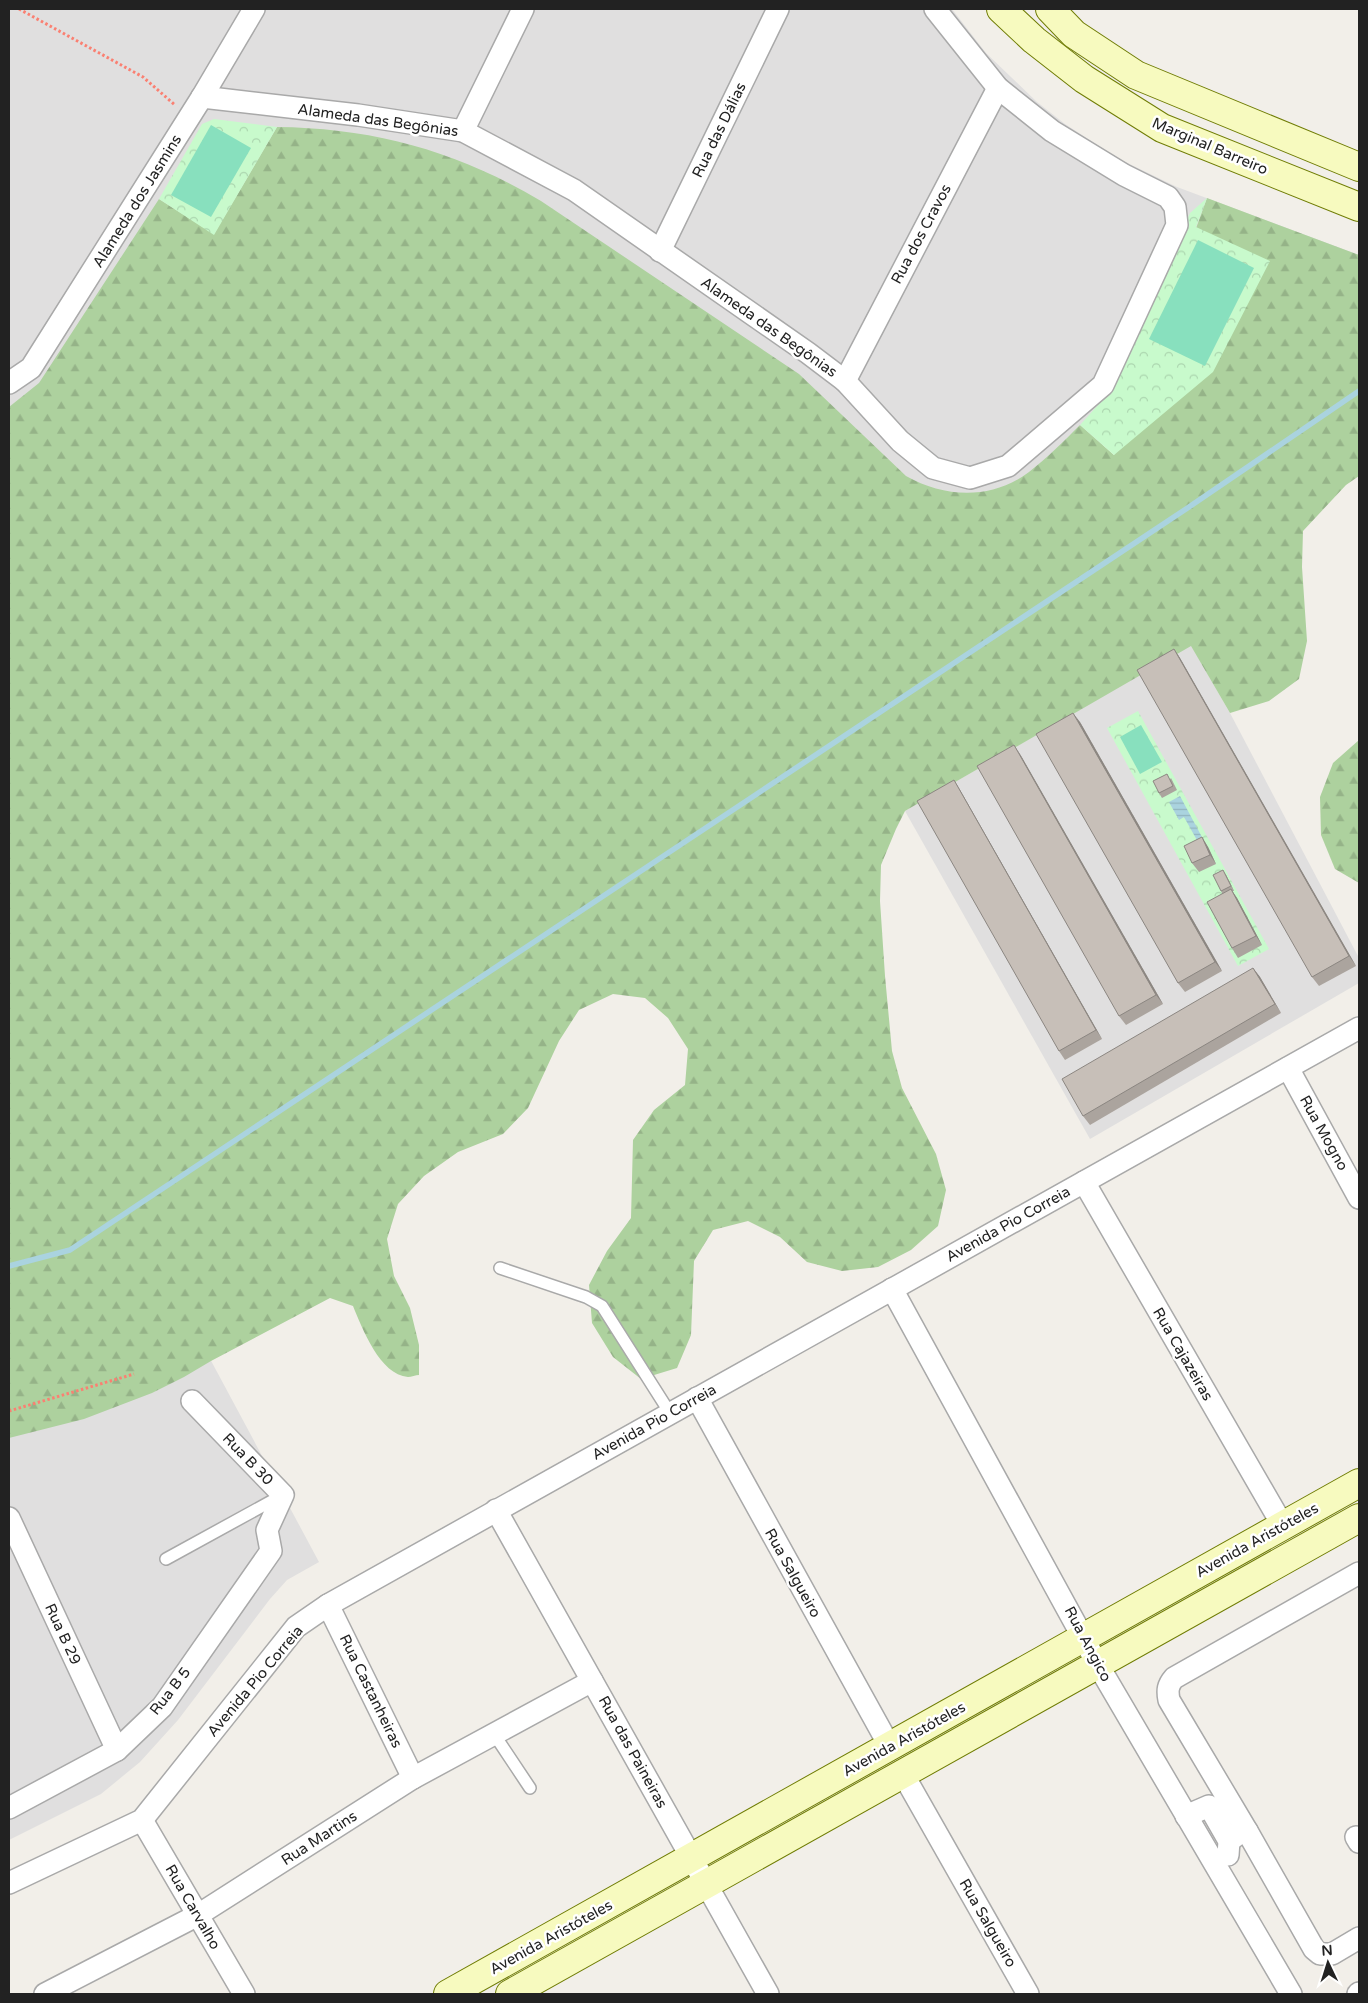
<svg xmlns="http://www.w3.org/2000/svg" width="1368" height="2003" font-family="'Varela Round',sans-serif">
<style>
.residential{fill:#e0dfdf}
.forest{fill:url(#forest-firs)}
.park{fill:url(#park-crowns)}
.pitch{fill:#88e0be}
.water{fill:url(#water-rules)}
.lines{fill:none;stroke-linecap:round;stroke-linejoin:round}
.stream{stroke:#aad3df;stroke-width:5.5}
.lane-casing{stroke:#a9a9a9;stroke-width:14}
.street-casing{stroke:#a9a9a9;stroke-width:24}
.secondary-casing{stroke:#707d05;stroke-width:30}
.path{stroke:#fa8072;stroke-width:3;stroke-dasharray:2.5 2.5;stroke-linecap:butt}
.lane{stroke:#fff;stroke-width:11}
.street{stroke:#fff;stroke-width:21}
.secondary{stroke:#f7fabf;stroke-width:28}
.wall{fill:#aba49e}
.shaded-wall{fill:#8b8681}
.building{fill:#c7bfb8;stroke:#8b8681}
.labels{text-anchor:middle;stroke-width:5;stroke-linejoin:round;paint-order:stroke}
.street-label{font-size:15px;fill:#222;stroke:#fff}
</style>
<defs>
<pattern id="forest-firs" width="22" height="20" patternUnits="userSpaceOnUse" patternTransform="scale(1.25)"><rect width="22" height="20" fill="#add19e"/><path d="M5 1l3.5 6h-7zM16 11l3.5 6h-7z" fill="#95b388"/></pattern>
<pattern id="park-crowns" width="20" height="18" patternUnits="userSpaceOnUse" patternTransform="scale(1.25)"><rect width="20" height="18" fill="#c8facc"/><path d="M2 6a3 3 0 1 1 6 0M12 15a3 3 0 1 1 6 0" fill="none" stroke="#acd6af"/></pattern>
<pattern id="water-rules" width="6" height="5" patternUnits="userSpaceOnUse" patternTransform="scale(1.25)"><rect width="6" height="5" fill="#aad3df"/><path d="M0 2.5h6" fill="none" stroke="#92b5bf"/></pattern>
</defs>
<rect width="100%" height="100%" fill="#f2efe9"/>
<g class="residential">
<polygon points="9,9 952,9 986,53 1037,102 1065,124 1119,159 1177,187 1359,255 114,1180 319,1562 287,1580 270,1599 178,1720 140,1762 101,1794 9,1840"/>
<polygon points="1191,645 1230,713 1359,958 1359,983 1090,1139 905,811"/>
</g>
<g class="forest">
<path d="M277,127C374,128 457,151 541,201L799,374L906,476C945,498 992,500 1029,472C1047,458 1064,441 1080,425L1114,455L1207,198L1359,255V476L1346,485L1303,531L1302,567L1307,641L1299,679L1269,701L1230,713L1191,646L905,811L896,829L881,865L880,901L885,976L892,1051L902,1088L936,1154L946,1190L938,1226L911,1250L878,1267L842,1271L807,1262L780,1237L748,1221L713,1230L694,1261L691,1335L677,1368L641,1379L613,1357L592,1323L589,1285L607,1251L631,1218L633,1140L654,1110L685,1085L688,1049L668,1018L645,998L613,994L579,1010L559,1041L528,1108L503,1134L458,1152L424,1176L398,1204L387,1239L394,1276L410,1308L419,1345V1375C416,1375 411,1377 408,1377C380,1375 362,1328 353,1306L330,1298L211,1361L184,1377L152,1393L84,1419L9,1438V407L39,383L159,199L214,234Z"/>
<polygon points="1359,740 1359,883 1335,869 1321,835 1320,797 1333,763"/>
</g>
<g class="park">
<polygon points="214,119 277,127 214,235 159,199 202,124"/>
<polygon points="1207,198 1196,227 1270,261 1213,372 1114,455 1080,425 1114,387 1190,213"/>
<polygon points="1138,711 1269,949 1238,966 1107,728"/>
</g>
<g class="pitch">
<polygon points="211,125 251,148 211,217 171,195"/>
<polygon points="1198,240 1254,268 1205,366 1149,339"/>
<polygon points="1141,725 1162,762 1140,774 1120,737"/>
</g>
<polygon class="water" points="1180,796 1203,839 1198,842 1184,817 1179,820 1169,802"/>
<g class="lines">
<polyline class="stream" points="9,1266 70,1250 1186,509 1359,391"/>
<g class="lane-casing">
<g id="lane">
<polyline points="500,1268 586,1297 602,1306 670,1413"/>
<polyline points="166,1559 279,1497"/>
<polyline points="494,1734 530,1788"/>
</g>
</g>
<g class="street-casing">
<g id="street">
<polyline points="202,97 358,115 463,131 574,190 808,353 845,381 900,441 933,468 970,478 1008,466 1103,385 1177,225 1175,207 1168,197 1124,175 1052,131 998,88 935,9"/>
<polyline points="463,131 523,9"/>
<polyline points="660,251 778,9"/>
<polyline points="845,381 998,88"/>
<polyline points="9,383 31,368 202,97 254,9"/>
<polyline points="1288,1068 1359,1198"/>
<polyline points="1084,1182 1283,1526"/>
<polyline points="892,1289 1098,1665 1291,1994"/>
<polyline points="697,1398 890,1747"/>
<polyline points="496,1510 768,1994"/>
<polyline points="9,1518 117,1750"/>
<polyline points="328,1605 413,1778"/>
<polyline points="903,1774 1028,1994"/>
<polyline points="9,1808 117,1750 162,1707 271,1551 267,1530 283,1495 192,1401"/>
<polyline points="1186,1816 1209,1806 1229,1841 1228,1855"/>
<polyline points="142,1820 244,1994"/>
<path d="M1247,1831L1169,1700C1167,1690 1168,1685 1174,1678L1359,1573"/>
<polyline points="1356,1837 1359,1842"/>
<polyline points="1229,1841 1237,1835 1247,1831 1314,1949 1320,1954 1332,1954 1359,1938"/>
<polyline points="9,1883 142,1820 296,1627 328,1605 1359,1028"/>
<polyline points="45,1994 198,1915 413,1778 592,1681"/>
<polyline points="1358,1994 1359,1993"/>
</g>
</g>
<g class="secondary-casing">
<g id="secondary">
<polyline points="1001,9 1034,40 1084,79 1162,128 1359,207"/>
<polyline points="1050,9 1074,34 1136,75 1359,167"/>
<polyline points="448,1994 1359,1483"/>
<polyline points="510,1994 1359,1518"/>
</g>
</g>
<g class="path">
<polyline points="19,9 143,77 175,105"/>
<polyline points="9,1411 134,1374"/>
</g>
<use href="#lane" class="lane"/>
<use href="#street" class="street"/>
<use href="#secondary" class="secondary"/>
</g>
<g class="wall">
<polygon points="1174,649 1180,658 1356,966 1319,986 1312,977"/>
<polygon points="1080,722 1222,971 1185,992 1178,983"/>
<polygon points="1020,754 1163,1004 1126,1025 1119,1016"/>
<polygon points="1171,778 1177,790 1162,798 1159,793"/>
<polygon points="954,780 960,790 1102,1039 1065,1060 1059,1051"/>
<polygon points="1202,837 1208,847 1216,864 1199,872 1192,863"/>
<polygon points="1226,875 1234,891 1232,891 1237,898 1262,945 1238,958 1232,948 1222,893 1221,891"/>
<polygon points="1253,968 1260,977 1281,1013 1090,1125 1083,1116"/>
</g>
<g class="shaded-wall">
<polygon points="1174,649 1180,658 1356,966 1349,956"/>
<polygon points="1073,713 1080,722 1222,971 1215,962"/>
<polygon points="1014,745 1020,754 1163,1004 1156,995"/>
<polygon points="954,780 960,790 1102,1039 1096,1030"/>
<polygon points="1202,837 1208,847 1216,864 1210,855"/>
<polygon points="1223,870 1226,875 1234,891 1231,886"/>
<polygon points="1231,889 1237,898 1262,945 1256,936"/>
<polygon points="1253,968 1260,977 1281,1013 1275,1004"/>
</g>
<g class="building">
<polygon points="1174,649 1349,956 1312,977 1137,670"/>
<polygon points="1073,713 1215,962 1178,983 1036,734"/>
<polygon points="1014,745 1156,995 1119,1016 977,766"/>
<polygon points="1167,774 1173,786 1159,793 1153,781"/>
<polygon points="954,780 1096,1030 1059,1051 917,801"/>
<polygon points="1202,837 1210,855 1192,863 1184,846"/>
<polygon points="1223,870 1231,886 1221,891 1213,875"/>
<polygon points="1231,889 1256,936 1232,948 1207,902"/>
<polygon points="1253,968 1275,1004 1083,1116 1062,1079"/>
</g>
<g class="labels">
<g class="street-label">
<text transform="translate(378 120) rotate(8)" y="5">Alameda das Begônias</text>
<text transform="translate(719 130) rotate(-64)" y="5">Rua das Dálias</text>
<text transform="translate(1210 146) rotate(23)" y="5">Marginal Barreiro</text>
<text transform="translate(137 201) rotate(-58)" y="5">Alameda dos Jasmins</text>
<text transform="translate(921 234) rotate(-62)" y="5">Rua dos Cravos</text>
<text transform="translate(769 327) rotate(35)" y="5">Alameda das Begônias</text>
<text transform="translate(1324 1133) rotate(61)" y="5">Rua Mogno</text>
<text transform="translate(1008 1224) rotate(-29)" y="5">Avenida Pio Correia</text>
<text transform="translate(1183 1354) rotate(60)" y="5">Rua Cajazeiras</text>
<text transform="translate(654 1422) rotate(-29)" y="5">Avenida Pio Correia</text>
<text transform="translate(248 1459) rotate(46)" y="5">Rua B 30</text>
<text transform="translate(1257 1540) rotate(-29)" y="5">Avenida Aristóteles</text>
<text transform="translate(793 1573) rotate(61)" y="5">Rua Salgueiro</text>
<text transform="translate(63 1634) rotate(65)" y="5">Rua B 29</text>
<text transform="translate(1088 1644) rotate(62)" y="5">Rua Angico</text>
<text transform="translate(255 1681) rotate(-50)" y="5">Avenida Pio Correia</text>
<text transform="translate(170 1691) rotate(-52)" y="5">Rua B 5</text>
<text transform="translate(371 1691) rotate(64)" y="5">Rua Castanheiras</text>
<text transform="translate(904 1739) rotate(-29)" y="5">Avenida Aristóteles</text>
<text transform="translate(633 1752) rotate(61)" y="5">Rua das Paineiras</text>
<text transform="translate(319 1838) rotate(-33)" y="5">Rua Martins</text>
<text transform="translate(193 1907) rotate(60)" y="5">Rua Carvalho</text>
<text transform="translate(988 1923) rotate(60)" y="5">Rua Salgueiro</text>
<text transform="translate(551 1937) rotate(-29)" y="5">Avenida Aristóteles</text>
</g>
</g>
<rect width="1368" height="2003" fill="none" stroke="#222222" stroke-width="20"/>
<g transform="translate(1328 1963) rotate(356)" stroke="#ffffff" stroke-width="4" paint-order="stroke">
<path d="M0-4L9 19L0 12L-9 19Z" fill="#222222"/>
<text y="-8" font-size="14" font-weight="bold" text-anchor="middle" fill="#222222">N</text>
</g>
</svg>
